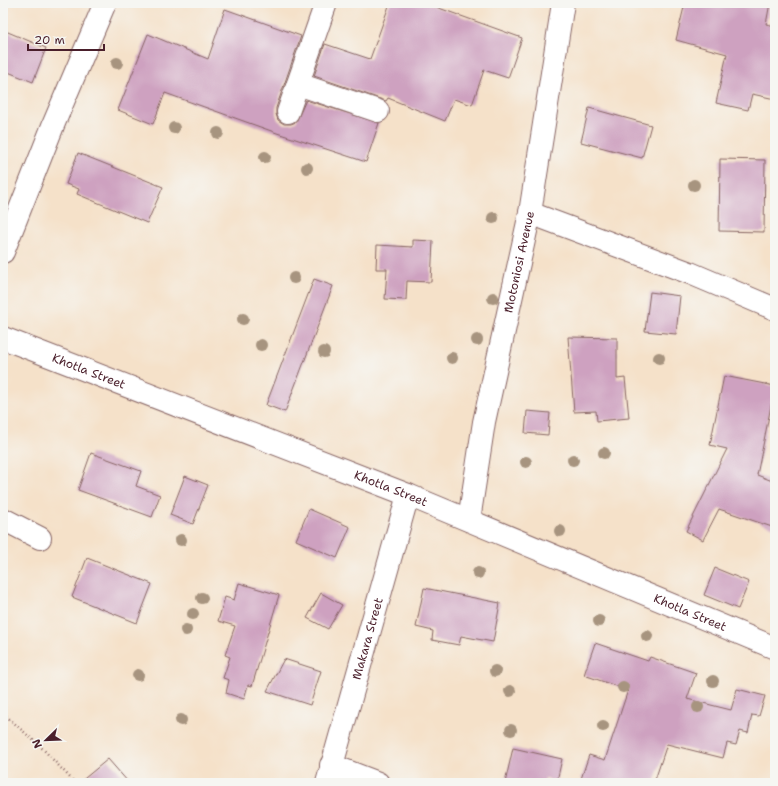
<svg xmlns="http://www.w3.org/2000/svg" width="778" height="786" font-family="'Shantell Sans',sans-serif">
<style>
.building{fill:#cea1c0}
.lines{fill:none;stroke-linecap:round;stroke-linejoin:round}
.minor-casing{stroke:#866362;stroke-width:24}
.path{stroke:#866362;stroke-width:2.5;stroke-dasharray:1 3;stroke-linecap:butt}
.minor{stroke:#fff;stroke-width:22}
.tree{fill:#a7947f}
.labels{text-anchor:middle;stroke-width:3.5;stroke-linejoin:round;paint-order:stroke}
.street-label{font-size:12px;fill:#4a1f2b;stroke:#f6f6f2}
</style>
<rect width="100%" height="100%" fill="#f6f6f2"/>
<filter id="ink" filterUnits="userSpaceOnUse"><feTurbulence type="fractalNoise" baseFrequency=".025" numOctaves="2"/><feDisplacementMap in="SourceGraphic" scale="8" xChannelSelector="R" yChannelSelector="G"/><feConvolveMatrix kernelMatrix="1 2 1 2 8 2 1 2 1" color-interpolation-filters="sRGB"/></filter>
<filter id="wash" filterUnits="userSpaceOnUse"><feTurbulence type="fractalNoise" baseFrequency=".012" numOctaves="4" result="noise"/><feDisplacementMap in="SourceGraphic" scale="16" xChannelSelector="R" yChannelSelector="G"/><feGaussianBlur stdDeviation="0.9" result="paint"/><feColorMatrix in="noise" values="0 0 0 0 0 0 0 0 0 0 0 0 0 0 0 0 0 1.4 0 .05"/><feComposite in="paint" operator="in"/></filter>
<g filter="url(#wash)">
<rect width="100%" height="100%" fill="#f5e1c9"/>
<g id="blocks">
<g class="building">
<polygon points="390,3 425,3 522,38 508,78 484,70 472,105 454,99 445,121 388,98 386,101 314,76 325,44 370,59"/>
<polygon points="685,3 770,3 766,24 775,26 775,99 752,94 748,110 716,103 727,54 676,40"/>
<polygon points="225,9 301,36 276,108 276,114 278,120 284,124 291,124 296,122 306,100 379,123 366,162 277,133 165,93 153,124 118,110 148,34 208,59"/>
<polygon points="3,30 46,48 33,82 3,70"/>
<polygon points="589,108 651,125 642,158 581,142"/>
<polygon points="78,153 163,187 147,223 77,194 79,189 66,184"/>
<polygon points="720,159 765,160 764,232 719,231"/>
<polygon points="413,240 433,241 431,282 407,281 406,300 385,299 387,269 376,269 377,245 413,247"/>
<polygon points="314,279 333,286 285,412 266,405"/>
<polygon points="650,292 680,296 676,334 645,331"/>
<polygon points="568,337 617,338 617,379 625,378 629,418 597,421 596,411 574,412"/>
<polygon points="724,376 775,386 757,475 775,482 775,528 719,509 703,540 686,531 727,449 710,445"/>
<polygon points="527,411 550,413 548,435 525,433"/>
<polygon points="91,453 141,471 136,486 160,495 152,517 78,490"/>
<polygon points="185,476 208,485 193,524 170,515"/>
<polygon points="309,509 350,527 337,558 296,540"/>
<polygon points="87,558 152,584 137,623 72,597"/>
<polygon points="715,568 749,582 738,609 704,595"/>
<polygon points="239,583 279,595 252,686 248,685 244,699 226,693 229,680 223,678 230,657 225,655 235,626 218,621 225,597 234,600"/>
<polygon points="424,588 500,603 493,642 461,636 459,645 432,640 433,631 416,627"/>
<polygon points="321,593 342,605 328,629 307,618"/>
<polygon points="595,643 648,661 650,657 696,673 687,699 731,710 737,689 765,696 759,716 752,715 748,733 740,731 736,745 727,743 723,758 667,744 654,783 594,783 581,779 589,755 605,760 628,690 584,675"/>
<polygon points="284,659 321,671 310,705 267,691"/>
<polygon points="513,748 562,759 557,781 545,779 544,783 505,783"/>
<polygon points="108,759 129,783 79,783"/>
</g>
</g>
</g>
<g filter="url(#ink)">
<use href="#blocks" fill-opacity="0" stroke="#866362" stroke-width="1"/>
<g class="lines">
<g class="minor-casing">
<g id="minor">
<polyline points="298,84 378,111"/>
<polyline points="288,112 326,3"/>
<polyline points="530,213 690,273 775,309"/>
<polyline points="3,252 54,123 105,3"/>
<path id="s1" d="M3,338L408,495L775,648"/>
<polyline points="3,519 40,538"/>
<path id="s2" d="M469,520L484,422L530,213L563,3"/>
<polyline points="331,765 378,783"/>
<path id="s3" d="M327,783L408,495"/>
</g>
</g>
<polyline class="path" points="3,713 43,749 75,783"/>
<use href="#minor" class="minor"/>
</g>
<g class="tree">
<circle cx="117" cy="63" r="6"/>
<circle cx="174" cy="128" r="6"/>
<circle cx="218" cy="133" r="6"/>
<circle cx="265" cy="157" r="6"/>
<circle cx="307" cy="168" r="6"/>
<circle cx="694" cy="185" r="6"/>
<circle cx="493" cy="218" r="6"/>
<circle cx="294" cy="278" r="6"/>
<circle cx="493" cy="298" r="6"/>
<circle cx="243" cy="319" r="6"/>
<circle cx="477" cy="340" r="6"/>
<circle cx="261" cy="345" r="6"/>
<circle cx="324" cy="352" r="6"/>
<circle cx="452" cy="358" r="6"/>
<circle cx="659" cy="358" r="6"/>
<circle cx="604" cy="453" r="6"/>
<circle cx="573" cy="460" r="6"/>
<circle cx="526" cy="462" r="6"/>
<circle cx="560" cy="531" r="6"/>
<circle cx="181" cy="540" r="6"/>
<circle cx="478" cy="573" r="6"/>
<circle cx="202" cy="598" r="6"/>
<circle cx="193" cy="614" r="6"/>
<circle cx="599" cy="621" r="6"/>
<circle cx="186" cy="630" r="6"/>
<circle cx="647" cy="636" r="6"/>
<circle cx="495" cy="671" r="6"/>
<circle cx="138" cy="675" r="6"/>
<circle cx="713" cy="681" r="6"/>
<circle cx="623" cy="687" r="6"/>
<circle cx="510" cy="691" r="6"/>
<circle cx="698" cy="707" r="6"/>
<circle cx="181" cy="720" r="6"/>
<circle cx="603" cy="726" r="6"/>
<circle cx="511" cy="730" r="6"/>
</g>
</g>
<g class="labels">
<g class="street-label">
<text dy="4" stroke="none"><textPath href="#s2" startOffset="263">Motoniosi Avenue</textPath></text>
<text dy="4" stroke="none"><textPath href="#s1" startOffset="92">Khotla Street</textPath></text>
<text dy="4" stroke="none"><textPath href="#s1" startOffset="416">Khotla Street</textPath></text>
<text dy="4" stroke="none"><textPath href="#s1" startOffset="740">Khotla Street</textPath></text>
<text dy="4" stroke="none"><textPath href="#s3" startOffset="150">Makara Street</textPath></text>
</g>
</g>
<rect width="778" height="786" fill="none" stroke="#f6f6f2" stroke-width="16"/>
<g transform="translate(46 740) rotate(247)" stroke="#f6f6f2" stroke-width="3" paint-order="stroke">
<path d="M0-3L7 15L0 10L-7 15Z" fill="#4a1f2b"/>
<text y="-6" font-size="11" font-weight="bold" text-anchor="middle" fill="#4a1f2b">N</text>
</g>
<path d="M28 44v6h76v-6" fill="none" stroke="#4a1f2b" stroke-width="2"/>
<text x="34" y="44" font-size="12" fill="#4a1f2b" stroke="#f6f6f2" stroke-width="3" paint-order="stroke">20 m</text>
</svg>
